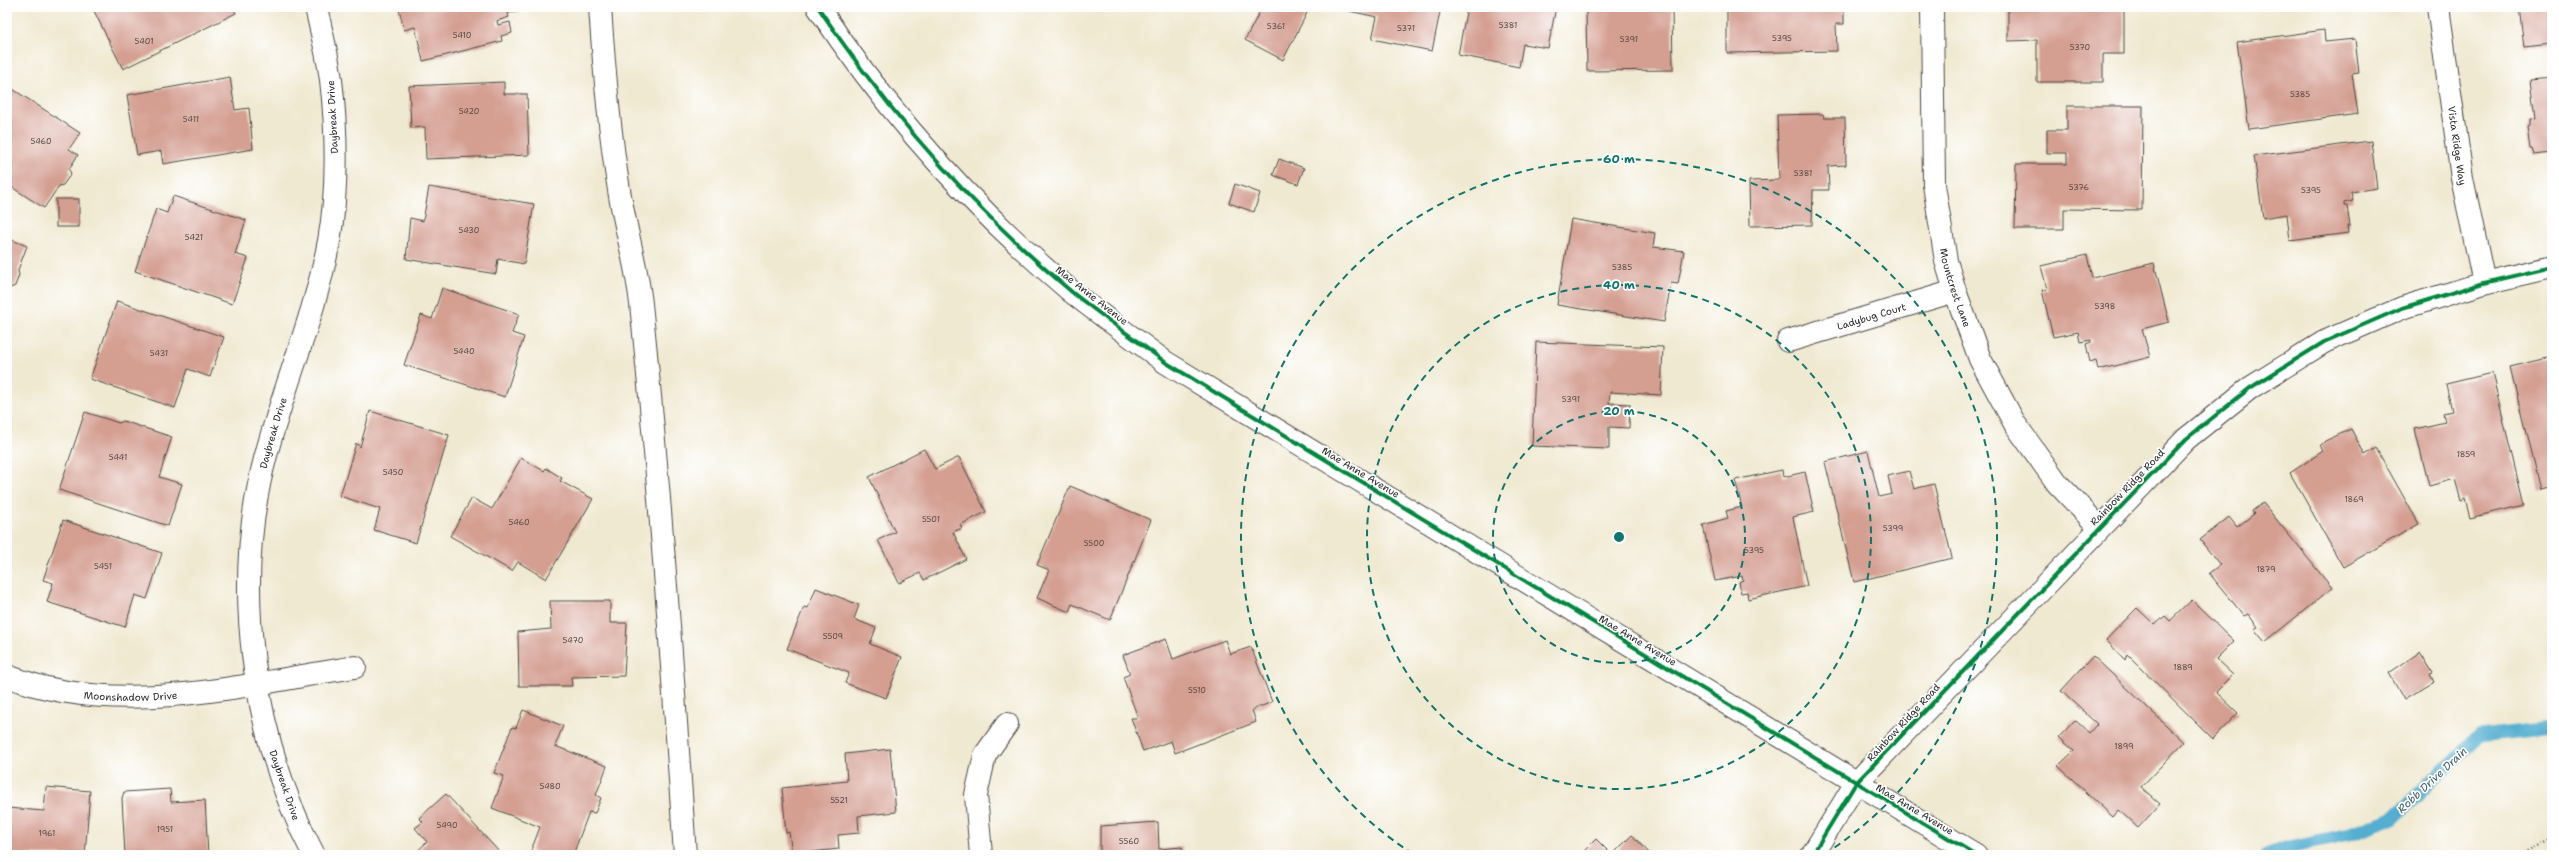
<svg xmlns="http://www.w3.org/2000/svg" width="2559" height="862" font-family="'Shantell Sans',sans-serif">
<style>
.lines{fill:none;stroke-linecap:round;stroke-linejoin:round}
.stream{stroke:#52aed0;stroke-width:13}
.building{fill:#d49e91}
.minor-casing{stroke:#494844;stroke-width:24}
.major-casing{stroke:#494844;stroke-width:24}
.path{stroke:#494844;stroke-width:2.5;stroke-dasharray:1 3;stroke-linecap:butt}
.minor{stroke:#fff;stroke-width:22}
.major{stroke:#fff;stroke-width:22}
.cycleway-casing{stroke:#fff;stroke-width:6}
.cycleway{stroke:#00873e;stroke-width:4}
.ring{fill:none;stroke:#0f766e;stroke-width:2;stroke-dasharray:7 5}
.labels{text-anchor:middle;stroke-width:3.5;stroke-linejoin:round;paint-order:stroke}
.number-label{font-size:8px;fill:#554844}
.street-label{font-size:10px;fill:#2b2b2b;stroke:#fff}
.water-label{font-size:11px;font-style:italic;fill:#3b5f6d;stroke:#fff}
.centre{fill:#0f766e;stroke:#fff;stroke-width:2}
.ring-label{font-size:12px;text-anchor:middle;font-weight:bold;fill:#0f766e;stroke:#fff;stroke-width:3.5;stroke-linejoin:round;paint-order:stroke}
</style>
<rect width="100%" height="100%" fill="#fff"/>
<filter id="ink" filterUnits="userSpaceOnUse"><feTurbulence type="fractalNoise" baseFrequency=".025" numOctaves="2"/><feDisplacementMap in="SourceGraphic" scale="8" xChannelSelector="R" yChannelSelector="G"/><feConvolveMatrix kernelMatrix="1 2 1 2 8 2 1 2 1" color-interpolation-filters="sRGB"/></filter>
<filter id="wash" filterUnits="userSpaceOnUse"><feTurbulence type="fractalNoise" baseFrequency=".012" numOctaves="4" result="noise"/><feDisplacementMap in="SourceGraphic" scale="16" xChannelSelector="R" yChannelSelector="G"/><feGaussianBlur stdDeviation="0.9" result="paint"/><feColorMatrix in="noise" values="0 0 0 0 0 0 0 0 0 0 0 0 0 0 0 0 0 1.4 0 .05"/><feComposite in="paint" operator="in"/></filter>
<g filter="url(#wash)">
<rect width="100%" height="100%" fill="#f0e9d1"/>
<g class="lines">
<polyline class="stream" points="2267,855 2288,847 2350,834 2393,818 2479,736 2552,728"/>
</g>
<g id="blocks">
<g class="building">
<polygon points="92,7 233,7 236,13 123,69"/>
<polygon points="404,7 529,7 529,8 508,13 509,17 497,21 498,25 510,22 512,33 501,36 502,41 423,61 415,27 404,30 399,9"/>
<polygon points="1251,7 1310,7 1283,60 1245,40 1260,11"/>
<polygon points="1349,7 1441,7 1432,51 1372,39 1377,17 1349,11"/>
<polygon points="1467,7 1556,7 1548,48 1523,44 1519,67 1458,55"/>
<polygon points="1586,7 1672,7 1673,70 1587,71"/>
<polygon points="1727,7 1844,7 1844,24 1836,24 1837,51 1727,53"/>
<polygon points="2008,7 2124,7 2124,54 2103,54 2103,82 2037,82 2037,40 2008,41"/>
<polygon points="2519,7 2552,7 2552,44 2524,47"/>
<polygon points="2324,30 2325,42 2355,39 2359,73 2352,74 2358,114 2249,129 2237,42"/>
<polygon points="230,77 235,110 249,108 253,149 163,164 161,151 137,155 127,95"/>
<polygon points="2552,78 2552,153 2534,155 2532,149 2530,149 2527,127 2529,126 2529,120 2535,119 2530,80"/>
<polygon points="504,82 504,94 527,94 529,155 426,159 425,127 411,128 409,86"/>
<polygon points="11,88 80,133 69,149 78,155 69,169 71,174 63,185 59,186 44,208 7,184 7,94"/>
<polygon points="2067,106 2143,106 2142,210 2064,209 2064,229 2015,229 2016,164 2067,164 2067,153 2047,153 2047,130 2067,130"/>
<polygon points="1823,114 1824,118 1845,118 1846,165 1828,166 1829,190 1813,190 1812,225 1750,226 1749,181 1779,180 1777,115"/>
<polygon points="2371,141 2377,188 2351,192 2353,201 2344,203 2344,206 2347,206 2350,226 2347,226 2348,233 2290,241 2287,214 2263,218 2254,156"/>
<polygon points="1279,159 1304,168 1298,184 1273,175"/>
<polygon points="1235,184 1260,193 1254,212 1229,203"/>
<polygon points="429,187 534,204 524,264 498,259 496,274 406,259 410,218 423,221"/>
<polygon points="173,196 246,220 235,254 248,258 232,304 135,271 156,209 167,213"/>
<rect x="56" y="199" width="23" height="28"/>
<polygon points="1571,219 1655,233 1653,247 1684,251 1678,284 1671,283 1664,322 1557,305"/>
<polygon points="7,238 27,246 18,270 19,275 15,286 10,288 7,295"/>
<polygon points="2087,255 2092,278 2154,263 2169,322 2142,329 2150,357 2098,370 2096,360 2090,362 2086,344 2091,342 2091,340 2080,342 2078,332 2053,337 2042,290 2047,289 2041,266"/>
<polygon points="442,288 519,314 512,333 524,337 505,397 404,365 421,315 432,319"/>
<polygon points="117,301 224,337 210,377 188,369 175,408 90,379"/>
<polygon points="1536,342 1663,347 1661,395 1610,392 1609,403 1630,404 1629,428 1609,427 1609,449 1532,446"/>
<polygon points="2552,357 2552,487 2540,490 2510,367"/>
<polygon points="2492,373 2524,505 2470,518 2465,499 2461,501 2455,479 2429,486 2415,429 2445,422 2443,413 2452,411 2446,384"/>
<polygon points="370,411 449,435 416,543 374,530 380,509 340,496 356,443 360,447"/>
<polygon points="85,412 119,423 123,421 172,437 159,477 182,484 168,526 59,490"/>
<polygon points="2351,429 2365,455 2376,448 2419,524 2343,567 2290,473 2323,451 2320,446 2325,441"/>
<polygon points="924,449 935,469 959,457 986,512 960,525 962,528 953,532 966,559 924,580 920,573 899,583 878,540 895,532 869,477"/>
<polygon points="1868,451 1879,497 1892,494 1888,476 1909,471 1914,489 1934,484 1952,558 1854,582 1825,462"/>
<polygon points="521,458 544,471 546,468 562,478 560,481 593,499 546,579 518,562 512,571 450,536 472,498 492,509"/>
<polygon points="1782,470 1783,477 1805,472 1814,512 1793,517 1807,586 1748,599 1747,592 1741,593 1739,582 1743,580 1742,576 1715,581 1703,525 1728,518 1726,511 1742,507 1735,480"/>
<polygon points="1070,486 1151,520 1110,620 1072,604 1069,612 1037,598 1049,570 1037,565"/>
<polygon points="2263,503 2332,588 2265,642 2254,629 2258,627 2248,614 2244,616 2209,573 2220,565 2200,540 2229,517 2237,527 2254,514 2252,511"/>
<polygon points="63,520 162,553 147,599 135,595 125,627 47,602 53,583 43,580"/>
<polygon points="816,588 859,605 854,619 876,628 870,644 902,657 886,698 845,683 849,673 787,649 804,607 808,608"/>
<polygon points="2192,600 2234,641 2216,659 2233,675 2216,692 2238,713 2213,739 2127,654 2125,660 2106,640 2137,608 2155,625 2165,616 2170,621"/>
<polygon points="550,601 610,601 610,623 627,623 624,676 571,677 572,686 519,686 518,632 551,629"/>
<polygon points="1166,639 1173,659 1225,640 1230,654 1251,647 1272,702 1252,710 1256,722 1175,753 1171,741 1143,751 1131,718 1138,718 1123,677 1130,674 1123,655"/>
<polygon points="2420,652 2433,673 2430,674 2434,682 2404,700 2389,673"/>
<polygon points="2093,656 2184,742 2141,787 2160,804 2138,828 2119,810 2113,817 2058,766 2074,751 2059,737 2075,720 2089,733 2097,724 2061,691"/>
<polygon points="523,710 563,726 555,746 607,766 596,795 601,798 595,813 589,812 573,855 540,855 531,851 540,827 492,808 504,776 494,773 512,727 516,728"/>
<polygon points="890,749 896,812 858,816 859,833 838,835 839,849 792,854 789,832 786,833 782,788 847,781 845,754"/>
<polygon points="46,787 90,791 85,855 7,855 7,808 44,811"/>
<polygon points="170,789 171,802 205,800 208,855 125,855 122,798 124,792"/>
<polygon points="446,794 502,855 413,855 427,842 415,828 423,822 419,818"/>
<polygon points="1158,822 1159,849 1182,847 1183,855 1100,855 1100,826"/>
<polygon points="1632,835 1651,855 1580,855 1596,839 1612,855"/>
</g>
</g>
</g>
<g filter="url(#ink)">
<use href="#blocks" fill-opacity="0" stroke="#494844" stroke-width="1"/>
<g class="lines">
<g class="minor-casing">
<g id="minor">
<path d="M600,7C604,68 609,130 619,190C625,228 637,266 641,304C660,487 673,671 685,855"/>
<path id="s1" d="M1932,7L1934,185L1946,261L1955,291L1980,359L2015,424L2058,484L2099,527"/>
<path id="s2" d="M2438,7L2462,178L2484,283"/>
<path id="s3" d="M1788,341L1955,291"/>
<path id="s4" d="M7,676C119,719 241,685 355,667"/>
<path id="s5" d="M314,855C252,738 231,584 266,455C285,383 315,315 329,241C338,192 337,130 331,80C328,56 321,31 316,7"/>
<polyline points="981,855 976,795 985,755 1007,724"/>
<polyline points="1812,855 1856,783 2186,439 2250,388 2324,342 2402,308 2484,283 2552,267"/>
</g>
</g>
<g class="major-casing">
<path id="major" d="M818,7C889,114 974,210 1073,293C1103,317 1135,339 1165,362L1976,855"/>
</g>
<polyline class="path" points="2521,855 2552,837"/>
<use href="#minor" class="minor"/>
<use href="#major" class="major"/>
<g class="cycleway-casing">
<g id="cycleway">
<path d="M818,7C889,114 974,210 1073,293C1103,317 1135,339 1165,362L1976,855"/>
<polyline points="1812,855 1856,783 2186,439 2250,388 2324,342 2402,308 2484,283 2552,267"/>
</g>
</g>
<use href="#cycleway" class="cycleway"/>
</g>
</g>
<g class="ring">
<circle cx="1619" cy="537" r="126"/>
<circle cx="1619" cy="537" r="252"/>
<path d="M1413 854A378 378 0 1 1 1825 854"/>
</g>
<g class="labels">
<g class="number-label">
<text x="1508" y="28">5381</text>
<text x="1276" y="29">5361</text>
<text x="1406" y="31">5371</text>
<text x="462" y="38">5410</text>
<text x="1782" y="41">5395</text>
<text x="1629" y="42">5391</text>
<text x="144" y="44">5401</text>
<text x="2080" y="50">5370</text>
<text x="2300" y="97">5385</text>
<text x="469" y="114">5420</text>
<text x="191" y="122">5411</text>
<text x="41" y="144">5460</text>
<text x="1803" y="176">5381</text>
<text x="2079" y="190">5376</text>
<text x="2311" y="193">5395</text>
<text x="469" y="233">5430</text>
<text x="194" y="240">5421</text>
<text x="1622" y="270">5385</text>
<text x="2105" y="309">5398</text>
<text x="464" y="354">5440</text>
<text x="159" y="356">5431</text>
<text x="1571" y="402">5391</text>
<text x="2466" y="457">1859</text>
<text x="118" y="460">5441</text>
<text x="393" y="475">5450</text>
<text x="2354" y="502">1869</text>
<text x="931" y="522">5501</text>
<text x="519" y="525">5460</text>
<text x="1893" y="531">5399</text>
<text x="1094" y="546">5500</text>
<text x="1754" y="553">5395</text>
<text x="103" y="569">5451</text>
<text x="2266" y="572">1879</text>
<text x="833" y="639">5509</text>
<text x="573" y="643">5470</text>
<text x="2183" y="670">1889</text>
<text x="1197" y="693">5510</text>
<text x="2124" y="749">1899</text>
<text x="550" y="789">5480</text>
<text x="839" y="803">5521</text>
<text x="447" y="828">5490</text>
<text x="165" y="832">1951</text>
<text x="47" y="836">1961</text>
<text x="1129" y="844">5560</text>
</g>
<g class="street-label">
<text transform="translate(332 117) rotate(-93)" y="4">Daybreak Drive</text>
<text dy="4" stroke="none"><textPath href="#s2" startOffset="140">Vista Ridge Way</textPath></text>
<text dy="4" stroke="none"><textPath href="#s1" startOffset="283">Mountcrest Lane</textPath></text>
<text transform="translate(1092 295) rotate(38)" y="4">Mae Anne Avenue</text>
<text dy="4" stroke="none"><textPath href="#s3" startOffset="87">Ladybug Court</textPath></text>
<text dy="4" stroke="none"><textPath href="#s5" startOffset="435">Daybreak Drive</textPath></text>
<text transform="translate(1361 472) rotate(31)" y="4">Mae Anne Avenue</text>
<text transform="translate(2127 487) rotate(-46)" y="4">Rainbow Ridge Road</text>
<text transform="translate(1638 640) rotate(31)" y="4">Mae Anne Avenue</text>
<text dy="4" stroke="none"><textPath href="#s4" startOffset="126">Moonshadow Drive</textPath></text>
<text transform="translate(1903 722) rotate(-47)" y="4">Rainbow Ridge Road</text>
<text transform="translate(285 785) rotate(71)" y="4">Daybreak Drive</text>
<text transform="translate(1915 809) rotate(31)" y="4">Mae Anne Avenue</text>
</g>
<g class="water-label">
<text transform="translate(2432 780) rotate(-43)" y="4">Robb Drive Drain</text>
</g>
</g>
<circle cx="1619" cy="537" r="6" class="centre"/>
<g class="ring-label">
<text x="1619" y="163">60 m</text>
<text x="1619" y="289">40 m</text>
<text x="1619" y="415">20 m</text>
</g>
<rect width="2559" height="862" fill="none" stroke="#fff" stroke-width="24"/>
</svg>
